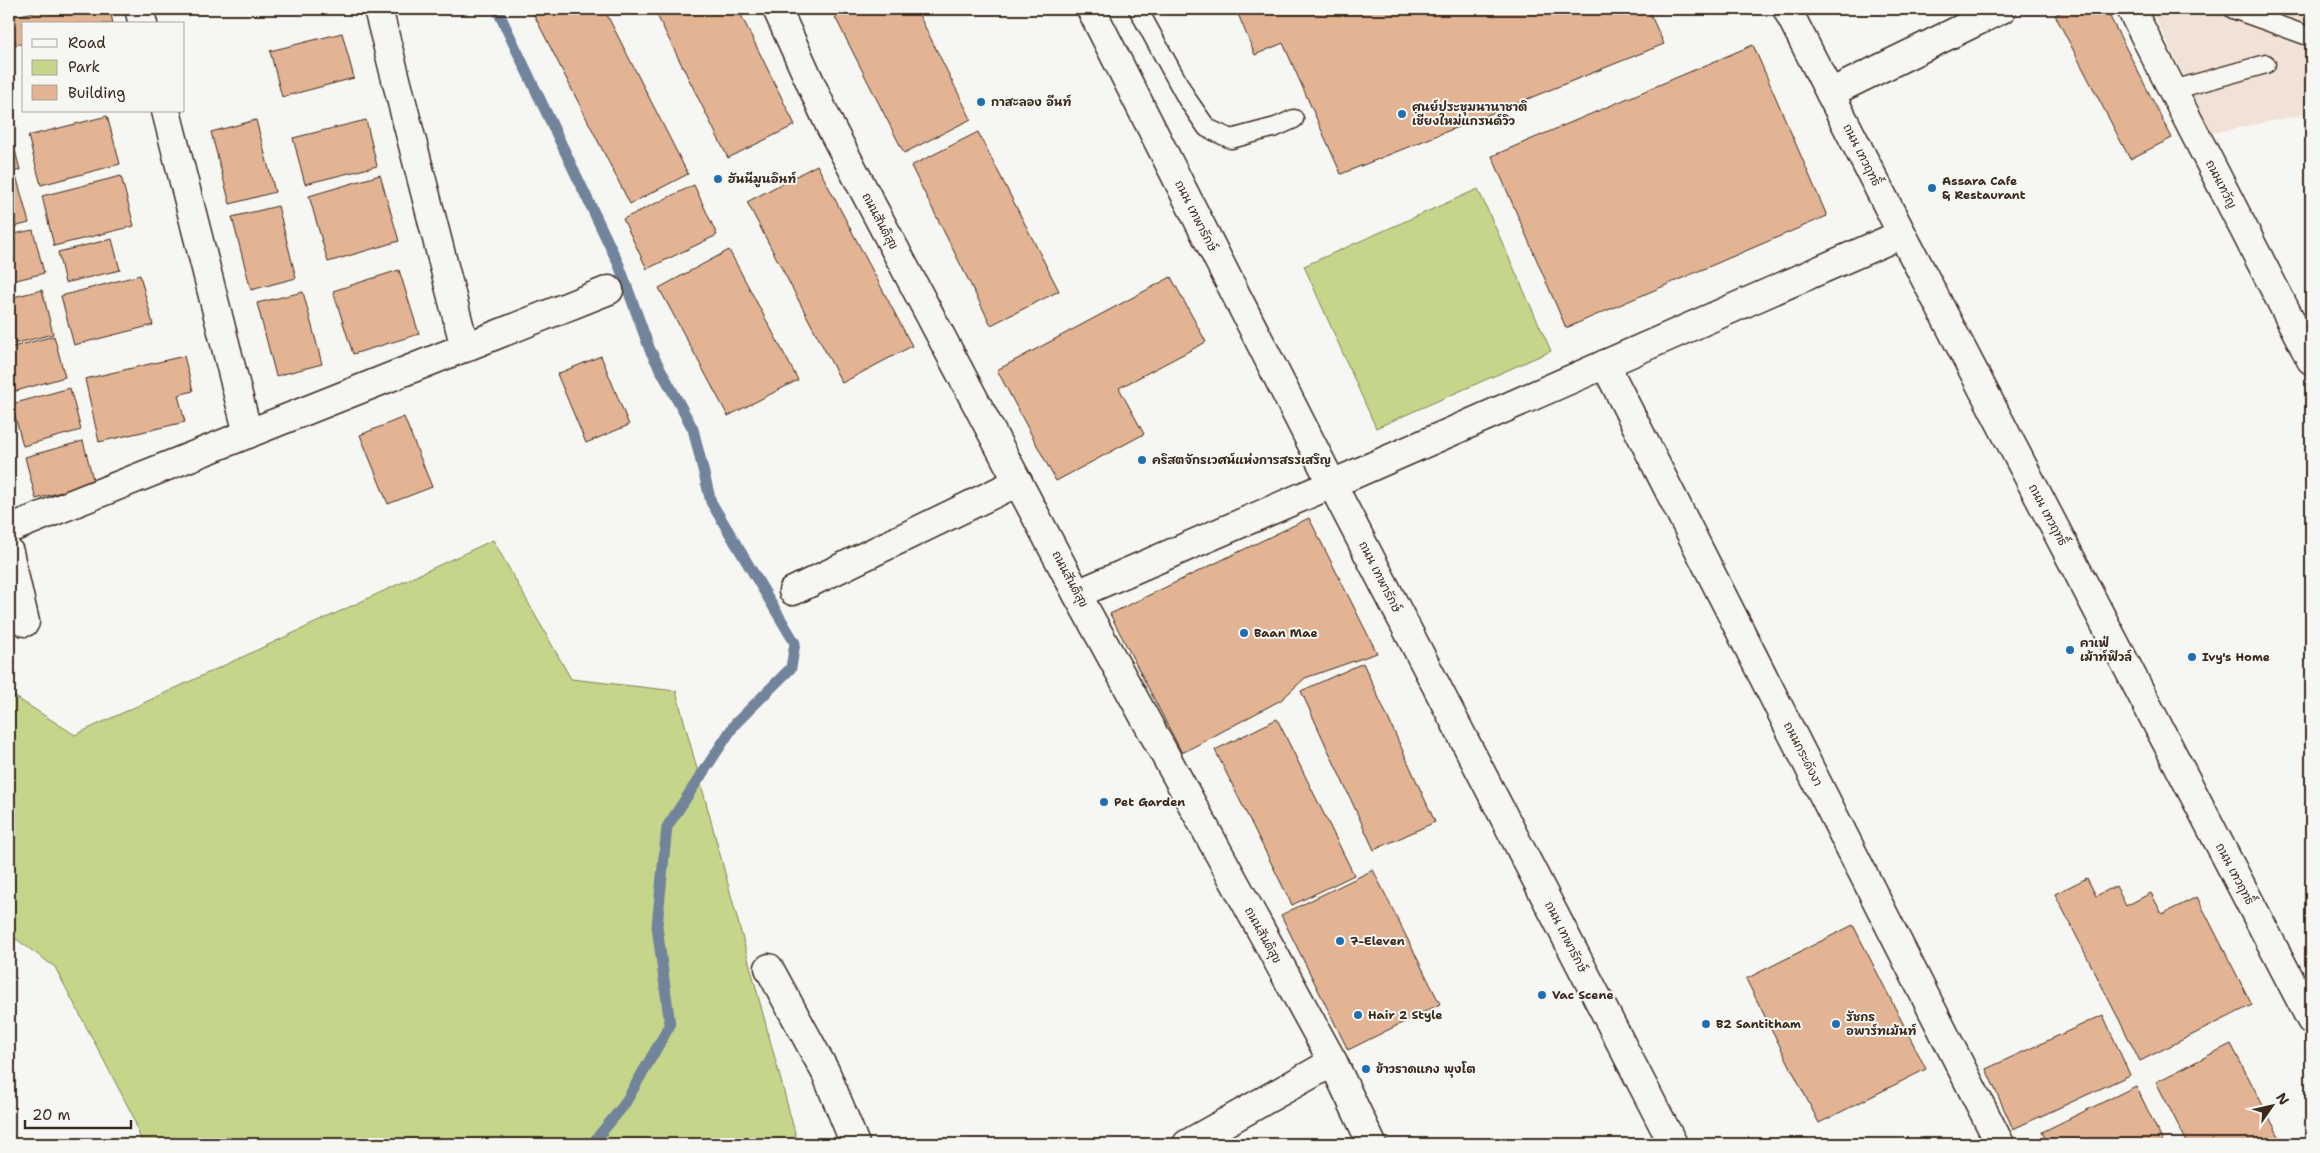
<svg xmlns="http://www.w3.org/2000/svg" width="2320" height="1153" font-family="'Shantell Sans','Playpen Sans Thai',sans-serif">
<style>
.built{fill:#f0e2d6}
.green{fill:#c5d68a;stroke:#808054}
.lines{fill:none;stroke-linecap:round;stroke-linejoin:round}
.stream{stroke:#71849b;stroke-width:11}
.building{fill:#e3b494;stroke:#3b2a1e}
.lane-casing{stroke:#3b2a1e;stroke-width:21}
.street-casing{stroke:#3b2a1e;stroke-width:31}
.lane{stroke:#f6f6f2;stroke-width:18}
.street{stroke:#f6f6f2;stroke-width:28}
.poi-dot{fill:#1f6fb2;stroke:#f6f6f2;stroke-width:2}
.labels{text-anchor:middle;stroke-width:4;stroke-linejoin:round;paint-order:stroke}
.poi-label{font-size:12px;font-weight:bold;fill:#3b2a1e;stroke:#f6f6f2;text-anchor:start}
.street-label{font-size:12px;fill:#3b2a1e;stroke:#f6f6f2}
</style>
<rect width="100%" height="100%" fill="#f6f6f2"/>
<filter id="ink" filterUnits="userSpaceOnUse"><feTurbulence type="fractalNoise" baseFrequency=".02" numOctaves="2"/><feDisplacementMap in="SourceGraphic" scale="10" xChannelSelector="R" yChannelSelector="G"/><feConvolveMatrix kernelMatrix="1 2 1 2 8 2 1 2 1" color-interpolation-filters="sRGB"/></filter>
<g filter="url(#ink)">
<polygon class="built" points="2151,9 2311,9 2311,113 2212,133"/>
<g class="green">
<polygon points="1478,189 1551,351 1376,428 1304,266"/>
<polygon points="493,540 571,679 676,691 798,1144 142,1144 133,1116 55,967 9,934 9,693 75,735"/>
</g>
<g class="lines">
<polyline class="stream" points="497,9 619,265 650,350 693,429 711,502 795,643 791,668 735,724 667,827 657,926 670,1025 624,1105 592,1144"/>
</g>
<g class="building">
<polygon points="49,9 110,9 113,24 24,24 24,43 16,45 10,17"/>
<polygon points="531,9 604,9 688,174 630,204"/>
<polygon points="654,9 738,9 795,125 728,158"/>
<polygon points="831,9 916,9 971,119 904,153"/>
<polygon points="1236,9 1648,9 1664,44 1341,174 1283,43 1255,55"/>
<polygon points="2067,9 2106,9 2172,138 2130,159 2055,15"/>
<polygon points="342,33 354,78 282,97 270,51"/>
<polygon points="1753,45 1827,216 1566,328 1492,156"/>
<polygon points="107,116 120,164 41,185 28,136"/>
<polygon points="256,120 275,192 230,204 211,132"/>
<polygon points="366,120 377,166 305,184 293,138"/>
<polygon points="9,126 20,170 9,173"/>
<polygon points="978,132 1059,291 991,325 911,166"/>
<polygon points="817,165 912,346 842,383 747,202"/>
<polygon points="380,175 399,241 328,262 309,196"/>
<polygon points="121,176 134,226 54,246 42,196"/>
<polygon points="17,179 29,223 9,228 9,181"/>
<polygon points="694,185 717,235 647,269 623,219"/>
<polygon points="278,206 296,278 251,290 232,217"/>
<polygon points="33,230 44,273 9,282 9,235"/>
<polygon points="112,239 120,270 65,283 58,252"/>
<polygon points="729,250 798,380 728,416 659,288"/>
<polygon points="399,270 419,334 353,354 333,291"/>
<polygon points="140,275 153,325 74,345 61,296"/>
<polygon points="1171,277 1206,342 1119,388 1144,434 1056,481 997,370"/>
<polygon points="42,290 53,334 9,345 9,298"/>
<polygon points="303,292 322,364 276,376 257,303"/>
<polygon points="54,336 65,377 9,393 9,348"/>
<polygon points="184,356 193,391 178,395 185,422 99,442 85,379"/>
<polygon points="601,356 629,425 586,443 557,374"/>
<polygon points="70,388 81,430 23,446 12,404"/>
<polygon points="404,417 432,487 388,504 360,435"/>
<polygon points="83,441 94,483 36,499 25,457"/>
<polygon points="1309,518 1377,653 1305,678 1281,700 1182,753 1110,614"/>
<polygon points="1363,663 1435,822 1374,850 1301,691"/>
<polygon points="1277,719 1354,875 1292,905 1215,750"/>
<polygon points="1373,870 1440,1004 1348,1050 1281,915"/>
<polygon points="2087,878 2096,896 2116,886 2126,906 2151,893 2162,914 2197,897 2252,1005 2140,1061 2055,894"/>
<polygon points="1853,925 1926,1069 1819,1123 1746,979"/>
<polygon points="2103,1015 2130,1075 2013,1129 1986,1069"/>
<polygon points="2231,1044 2283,1144 2188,1144 2156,1082"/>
<polygon points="2136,1086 2164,1144 2048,1144 2042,1132"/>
</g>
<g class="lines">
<g class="lane-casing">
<g id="lane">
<polyline points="1138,9 1187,99 1207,128 1231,139 1276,127 1294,119"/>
<polyline points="2233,9 2311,37"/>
<polyline points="2173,90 2266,64"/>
</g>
</g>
<g class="street-casing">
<g id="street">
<polyline points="139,9 143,24"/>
<polyline points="378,9 465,348"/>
<polyline points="777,9 830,126 1077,594 1333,1062 1372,1144"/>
<polyline points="1091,9 1332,484 1673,1144"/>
<polyline points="1787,9 1902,234 2311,1020"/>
<polyline points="2131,9 2311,360"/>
<polyline points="1830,93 2002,9"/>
<polyline points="166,111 248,434"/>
<polyline points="1605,364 2000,1144"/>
<polyline points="9,529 609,290"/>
<polyline points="9,552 25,622"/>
<polyline points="793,591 1018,482"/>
<polyline points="1077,594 1332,484 1902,234"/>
<polyline points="769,968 826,1073 855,1144"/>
<polyline points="1187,1144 1333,1062"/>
</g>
</g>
<use href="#lane" class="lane"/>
<use href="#street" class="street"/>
</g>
</g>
<g class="poi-dot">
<circle cx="981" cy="102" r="5"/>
<circle cx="1402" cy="114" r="5"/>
<circle cx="718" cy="179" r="5"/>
<circle cx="1932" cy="188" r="5"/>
<circle cx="1142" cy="460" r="5"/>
<circle cx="1244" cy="633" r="5"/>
<circle cx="2070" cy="650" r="5"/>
<circle cx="2192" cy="657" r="5"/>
<circle cx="1104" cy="802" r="5"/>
<circle cx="1340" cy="941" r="5"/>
<circle cx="1542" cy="995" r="5"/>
<circle cx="1358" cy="1015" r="5"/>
<circle cx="1706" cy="1024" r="5"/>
<circle cx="1836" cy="1024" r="5"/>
<circle cx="1366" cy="1069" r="5"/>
</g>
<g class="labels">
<g class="poi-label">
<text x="991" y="106">กาสะลอง อีนท์</text>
<text x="1412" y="111">ศูนย์ประชุมนานาชาติ<tspan x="1412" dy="14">เชียงใหม่แกรนด์วิว</tspan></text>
<text x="728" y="183">ฮันนีมูนอินท์</text>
<text x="1942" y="185">Assara Cafe<tspan x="1942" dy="14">&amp; Restaurant</tspan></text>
<text x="1152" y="464">คริสตจักรเวศน์แห่งการสรรเสริญ</text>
<text x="1254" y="637">Baan Mae</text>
<text x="2080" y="647">คาเฟ่<tspan x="2080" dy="14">เม้าท์ฟิวล์</tspan></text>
<text x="2202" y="661">Ivy's Home</text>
<text x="1114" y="806">Pet Garden</text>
<text x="1350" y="945">7-Eleven</text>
<text x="1552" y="999">Vac Scene</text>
<text x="1368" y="1019">Hair 2 Style</text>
<text x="1846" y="1021">รัชกร<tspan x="1846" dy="14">อพาร์ทเม้นท์</tspan></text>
<text x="1716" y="1028">B2 Santitham</text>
<text x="1376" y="1073">ข้าวราดแกง พุงโต</text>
</g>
<g class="street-label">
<text transform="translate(1862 155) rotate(63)" y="4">ถนน เทวฤทธิ์</text>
<text transform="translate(2221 184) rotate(63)" y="4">ถนนเทวัญ</text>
<text transform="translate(1196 216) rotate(63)" y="4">ถนน เทพารักษ์</text>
<text transform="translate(880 221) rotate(62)" y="4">ถนนสันติสุข</text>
<text transform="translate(2048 515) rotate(62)" y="4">ถนน เทวฤทธิ์</text>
<text transform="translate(1380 577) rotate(63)" y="4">ถนน เทพารักษ์</text>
<text transform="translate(1070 579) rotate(62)" y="4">ถนนสันติสุข</text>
<text transform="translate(1803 754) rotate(63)" y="4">ถนนกระดังงา</text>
<text transform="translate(2235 874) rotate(62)" y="4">ถนน เทวฤทธิ์</text>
<text transform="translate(1263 935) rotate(61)" y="4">ถนนสันติสุข</text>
<text transform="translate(1566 937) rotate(63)" y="4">ถนน เทพารักษ์</text>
</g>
</g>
<rect width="2320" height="1153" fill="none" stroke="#f6f6f2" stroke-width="30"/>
<rect x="15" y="15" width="2290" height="1123" fill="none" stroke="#3b2a1e" stroke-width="2" filter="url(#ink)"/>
<rect x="22" y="22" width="162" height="90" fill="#f6f6f2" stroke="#aba49d"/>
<rect x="32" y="39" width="25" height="8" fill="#f6f6f2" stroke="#aba49d"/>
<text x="68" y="48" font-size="15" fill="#3b2a1e">Road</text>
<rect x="32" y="60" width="25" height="15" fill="#c5d68a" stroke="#aba49d"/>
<text x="68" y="72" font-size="15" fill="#3b2a1e">Park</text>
<rect x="32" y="85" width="25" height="15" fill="#e3b494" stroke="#aba49d"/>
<text x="68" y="98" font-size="15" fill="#3b2a1e">Building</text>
<g transform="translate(2272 1106) rotate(56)" stroke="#f6f6f2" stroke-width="4" paint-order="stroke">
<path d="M0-4L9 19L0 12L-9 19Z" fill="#3b2a1e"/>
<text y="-8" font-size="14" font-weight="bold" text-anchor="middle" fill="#3b2a1e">N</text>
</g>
<path d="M25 1120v8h106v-8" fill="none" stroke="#3b2a1e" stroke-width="2.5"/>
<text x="32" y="1120" font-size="15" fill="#3b2a1e" stroke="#f6f6f2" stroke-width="4" paint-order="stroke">20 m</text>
</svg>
